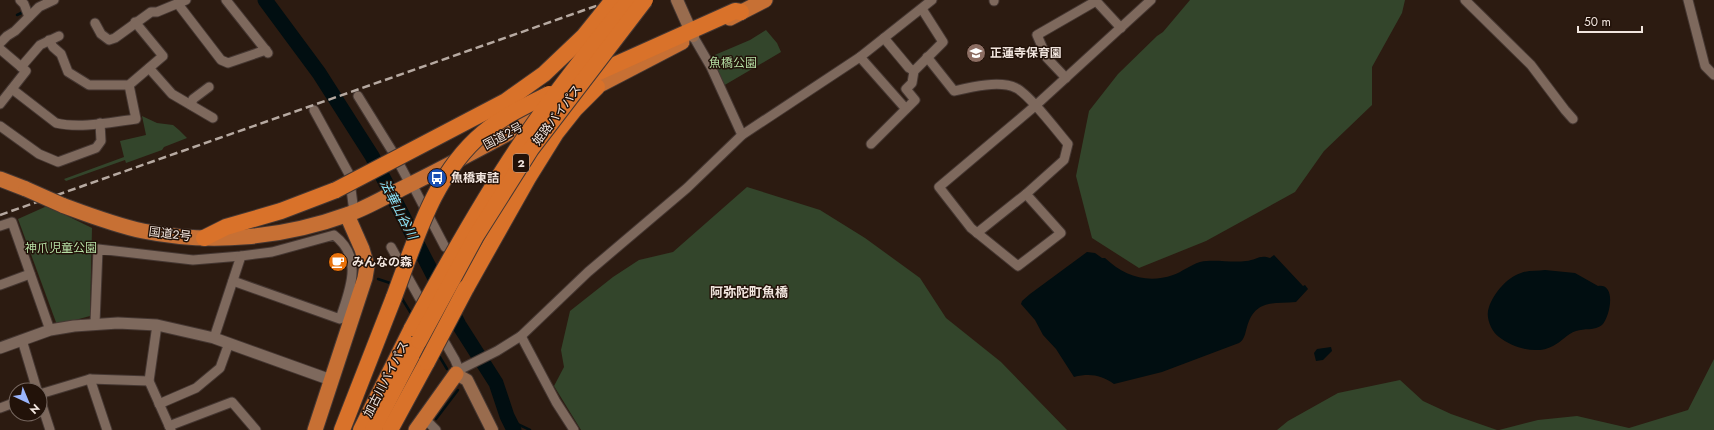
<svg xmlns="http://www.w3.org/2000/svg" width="1714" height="430" font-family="Jost,'Noto Sans JP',sans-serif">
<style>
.green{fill:#33452b}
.water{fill:#010e11}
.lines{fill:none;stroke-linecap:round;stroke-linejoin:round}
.stream{stroke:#010e11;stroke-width:2.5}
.river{stroke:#010e11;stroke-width:15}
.minor-casing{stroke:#453732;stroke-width:11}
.tertiary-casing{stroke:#453732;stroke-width:13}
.secondary-casing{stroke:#453732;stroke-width:14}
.trunk-casing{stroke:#453732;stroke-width:17}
.motorway-casing{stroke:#453732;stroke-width:18}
.minor{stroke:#7e695d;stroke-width:9}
.tertiary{stroke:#7e695d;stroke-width:11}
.secondary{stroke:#996c4e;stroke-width:12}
.trunk{stroke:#c77034;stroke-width:15}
.motorway{stroke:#d9722a;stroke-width:16}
.rail{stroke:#b6a9a1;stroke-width:2.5;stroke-dasharray:8 4;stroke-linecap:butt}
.trunk-bridge-casing{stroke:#453732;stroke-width:17;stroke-linecap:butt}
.motorway-bridge-casing{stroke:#453732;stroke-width:18;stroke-linecap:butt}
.trunk-bridge{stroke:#c77034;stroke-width:15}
.motorway-bridge{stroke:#d9722a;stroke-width:16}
.labels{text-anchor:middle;stroke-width:3;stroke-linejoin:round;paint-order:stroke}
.shield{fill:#221209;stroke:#b3a69e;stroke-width:1}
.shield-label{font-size:11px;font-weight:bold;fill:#f1e5de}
.poi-label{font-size:12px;font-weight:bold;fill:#f1e5de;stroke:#221209;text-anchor:start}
.park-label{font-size:12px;fill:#b5dfa4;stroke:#221209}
.street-label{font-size:12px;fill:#f1e5de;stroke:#221209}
.water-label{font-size:13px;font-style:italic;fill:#8ce5fa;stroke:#221209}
.neighbourhood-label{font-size:13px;font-weight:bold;fill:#f1e5de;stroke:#221209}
</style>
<rect width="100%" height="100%" fill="#2c1b11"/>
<g class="green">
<polygon points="1190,0 1405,0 1402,13 1372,67 1372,105 1324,151 1295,192 1206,241 1139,268 1092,238 1076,176 1089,111 1118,74 1157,36 1163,32"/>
<polygon points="766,30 777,43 781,52 723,86 710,57 750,40"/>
<polygon points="142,116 157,123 173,125 179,130 187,138 164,147 162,150 126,163 125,160 66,181 64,179 124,157 120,141 146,135"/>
<polygon points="747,187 820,210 865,238 920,278 946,318 1001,362 1067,430 581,430 554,386 564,367 561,350 570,311 613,277 639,260 673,252"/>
<polygon points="47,206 92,228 90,316 57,325 18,219"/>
<polygon points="1714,359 1714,430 1499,430 1538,420 1577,416 1629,428 1688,410"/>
<polygon points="1400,380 1423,401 1451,414 1497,430 1277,430 1288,421 1338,393"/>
</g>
<g class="water">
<path d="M1087,252L1095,253L1102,258H1105C1124,276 1147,284 1173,275C1182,272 1190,265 1200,262C1215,259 1231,263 1246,261C1256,260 1260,254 1270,258L1274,255L1303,286L1305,285L1308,289L1296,302C1273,304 1255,299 1247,327C1245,333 1245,339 1239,343L1162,372L1114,384C1101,375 1090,373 1074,377L1056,349L1043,335L1035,320L1021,304L1022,301L1030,294Z"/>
<path d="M1545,270L1575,273L1598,286C1617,283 1610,317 1602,325C1595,331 1584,328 1576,331C1567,334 1561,342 1553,346C1537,355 1513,348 1499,337C1491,331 1485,317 1489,307C1494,293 1506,278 1521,273C1529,270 1538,271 1545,270Z"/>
<polygon points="1331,347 1332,351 1323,360 1316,361 1314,353 1317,349"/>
</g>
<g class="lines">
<g class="stream">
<polyline points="17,15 36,6"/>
<polyline points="378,279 393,284"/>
<polyline points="401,297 412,315"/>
<polyline points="438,354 447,369"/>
<polyline points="436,419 458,390"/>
<polyline points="509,420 530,430"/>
</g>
<polyline class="river" points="265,0 319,73 372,156 459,325 496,383 507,416 514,430"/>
<g class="minor-casing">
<g id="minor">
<polyline points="20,0 24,4 29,17"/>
<polyline points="226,0 268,53"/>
<polyline points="994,0 994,1"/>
<polyline points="1465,0 1531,65 1565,110 1573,119"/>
<polyline points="1688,0 1705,66 1714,75"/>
<polyline points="178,4 221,60 228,63 266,50"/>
<polyline points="95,23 101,34 109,40 115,38 151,12 157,12 186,0"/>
<polyline points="693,36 711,67 742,135"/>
<polyline points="884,38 909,68 914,71"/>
<polyline points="49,40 53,47 61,54 68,72 89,85 129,85 163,56 135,22"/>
<polyline points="0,43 7,36 15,31 39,7 54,0"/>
<polyline points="0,49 26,71 0,104"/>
<polyline points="860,57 906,109"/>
<path d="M927,57L954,91C971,87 1000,80 1016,88C1029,94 1057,131 1068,144L1064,160L1026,194L1061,233L1018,266L971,228L939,187L1035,106L1151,0"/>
<polyline points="21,67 40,45 59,36"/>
<polyline points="149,68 172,94 213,118"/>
<polyline points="1066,78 1047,58 1037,35 1096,1 1121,28"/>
<path d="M12,89L56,123C81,129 111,122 136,119L129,85"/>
<polyline points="358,96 394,154 410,184"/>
<polyline points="191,105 193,99 209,87"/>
<polyline points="314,110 349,174 354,212"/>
<polyline points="0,126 39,154 58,162 96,148 101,141 100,123"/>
<polyline points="871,144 915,100 906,89 912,83 914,71 943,42 922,9"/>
<polyline points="412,184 445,247"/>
<polyline points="0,226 12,222 50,330"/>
<polyline points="977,233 1026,194"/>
<polyline points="391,247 425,308"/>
<polyline points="0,285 30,274"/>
<path d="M95,323L98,249L193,260L241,256L272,252L334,235C364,258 350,289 340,319L233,281"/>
<polyline points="157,325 149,381 171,430"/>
<polyline points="440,334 455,360 459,370"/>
<polyline points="521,336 556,402 574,430"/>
<polyline points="214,338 241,256"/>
<polyline points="22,340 37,390"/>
<polyline points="456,374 459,370 497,351 521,336 588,272 687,188 742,135 860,57 932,0"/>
<polyline points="90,379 107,430"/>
<polyline points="40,394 90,379 149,381"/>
<polyline points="40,399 50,430"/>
<polyline points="159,404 196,388 220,368 229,343"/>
<polyline points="0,408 16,402"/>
<polyline points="424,418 436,430"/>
<polyline points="169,426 232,402 256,430"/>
</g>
</g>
<g class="tertiary-casing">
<polyline id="tertiary" points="0,348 50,330 74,326 118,323 157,325 214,338 331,380"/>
</g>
<g class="secondary-casing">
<g id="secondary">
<polyline points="677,0 693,36"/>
<polyline points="456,374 467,380 492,430"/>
</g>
</g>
<g class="trunk-casing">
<g id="trunk">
<polyline points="730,18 765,0"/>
<polyline points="586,92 682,42"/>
<polyline points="0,179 26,189"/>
<path d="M62,205C89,215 115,225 143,231C211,245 283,238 349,214C366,208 383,198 401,189C448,166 494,141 540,116"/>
<polyline points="315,430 365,278 367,266 362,249 347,215"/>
<polyline points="416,430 456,374"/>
</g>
</g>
<g class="motorway-casing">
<g id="motorway">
<polyline points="581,80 735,11 741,12"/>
<polyline points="204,238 226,227 281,211 336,190"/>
<polyline points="466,288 528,178 556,133 575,109 597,87"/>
<polyline points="342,430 394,297"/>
<polyline points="361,430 412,328"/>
<polyline points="373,430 419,341"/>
<polyline points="390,430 427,362"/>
</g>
</g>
<use href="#minor" class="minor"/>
<use href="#tertiary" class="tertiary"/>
<use href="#secondary" class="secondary"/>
<use href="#trunk" class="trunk"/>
<use href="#motorway" class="motorway"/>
<polyline class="rail" points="0,215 613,0"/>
<g class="trunk-bridge-casing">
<polyline id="trunk-bridge" points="26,189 62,205"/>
</g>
<g class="motorway-bridge-casing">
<g id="motorway-bridge">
<polyline points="336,190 506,101 544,74 584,36 613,0"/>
<path d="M394,297C416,239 434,174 483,133C503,116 526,106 549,94"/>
<path d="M412,328C446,265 481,202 521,143C554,93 592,47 629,0"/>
<polyline points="419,341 476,236 531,149 645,0"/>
<polyline points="427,362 466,288"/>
</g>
</g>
<use href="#trunk-bridge" class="trunk-bridge"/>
<use href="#motorway-bridge" class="motorway-bridge"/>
</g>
<defs>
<g id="school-disc" transform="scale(1)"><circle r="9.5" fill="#8d6e63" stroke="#221209"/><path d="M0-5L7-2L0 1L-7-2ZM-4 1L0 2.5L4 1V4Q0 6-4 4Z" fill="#fff"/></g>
<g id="bus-disc" transform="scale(1)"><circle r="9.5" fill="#1a4fb4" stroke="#221209"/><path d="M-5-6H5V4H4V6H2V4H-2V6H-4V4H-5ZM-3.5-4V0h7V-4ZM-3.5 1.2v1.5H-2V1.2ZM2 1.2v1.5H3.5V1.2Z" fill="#fff"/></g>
<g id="cafe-disc" transform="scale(1)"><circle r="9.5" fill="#e8710a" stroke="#221209"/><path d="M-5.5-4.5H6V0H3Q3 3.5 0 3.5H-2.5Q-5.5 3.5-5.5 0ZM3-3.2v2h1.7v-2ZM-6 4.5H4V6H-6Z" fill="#fff"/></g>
</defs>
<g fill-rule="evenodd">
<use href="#school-disc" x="976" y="53"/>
<use href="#bus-disc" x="437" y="178"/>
<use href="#cafe-disc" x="338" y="262"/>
</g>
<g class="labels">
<rect class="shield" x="513" y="154" width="16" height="18" rx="3"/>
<g class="shield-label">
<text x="521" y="167">2</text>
</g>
<g class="poi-label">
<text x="990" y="57">正蓮寺保育園</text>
<text x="451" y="182">魚橋東詰</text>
<text x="352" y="266">みんなの森</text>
</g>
<g class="park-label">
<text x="733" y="67">魚橋公園</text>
<text x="61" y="252">神爪児童公園</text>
</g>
<g class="street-label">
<text transform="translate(557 115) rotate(-53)" y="4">姫路バイパス</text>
<text transform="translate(503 136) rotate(-28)" y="4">国道2号</text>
<text transform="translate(170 234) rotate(7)" y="4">国道2号</text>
<text transform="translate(386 379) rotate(-63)" y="4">加古川バイパス</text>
</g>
<g class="water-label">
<text transform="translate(399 209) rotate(63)" y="5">法華山谷川</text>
</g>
<g class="neighbourhood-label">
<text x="749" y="297">阿弥陀町魚橋</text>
</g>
</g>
<g transform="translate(28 402) rotate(136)"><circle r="19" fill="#221209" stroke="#75665e"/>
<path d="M0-3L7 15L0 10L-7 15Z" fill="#9ab5fd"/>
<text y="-6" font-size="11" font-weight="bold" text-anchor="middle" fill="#f1e5de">N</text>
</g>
<path d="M1578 26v6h64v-6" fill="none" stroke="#f1e5de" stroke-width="2"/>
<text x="1584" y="26" font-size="12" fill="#f1e5de" stroke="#221209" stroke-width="3" paint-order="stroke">50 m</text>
</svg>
